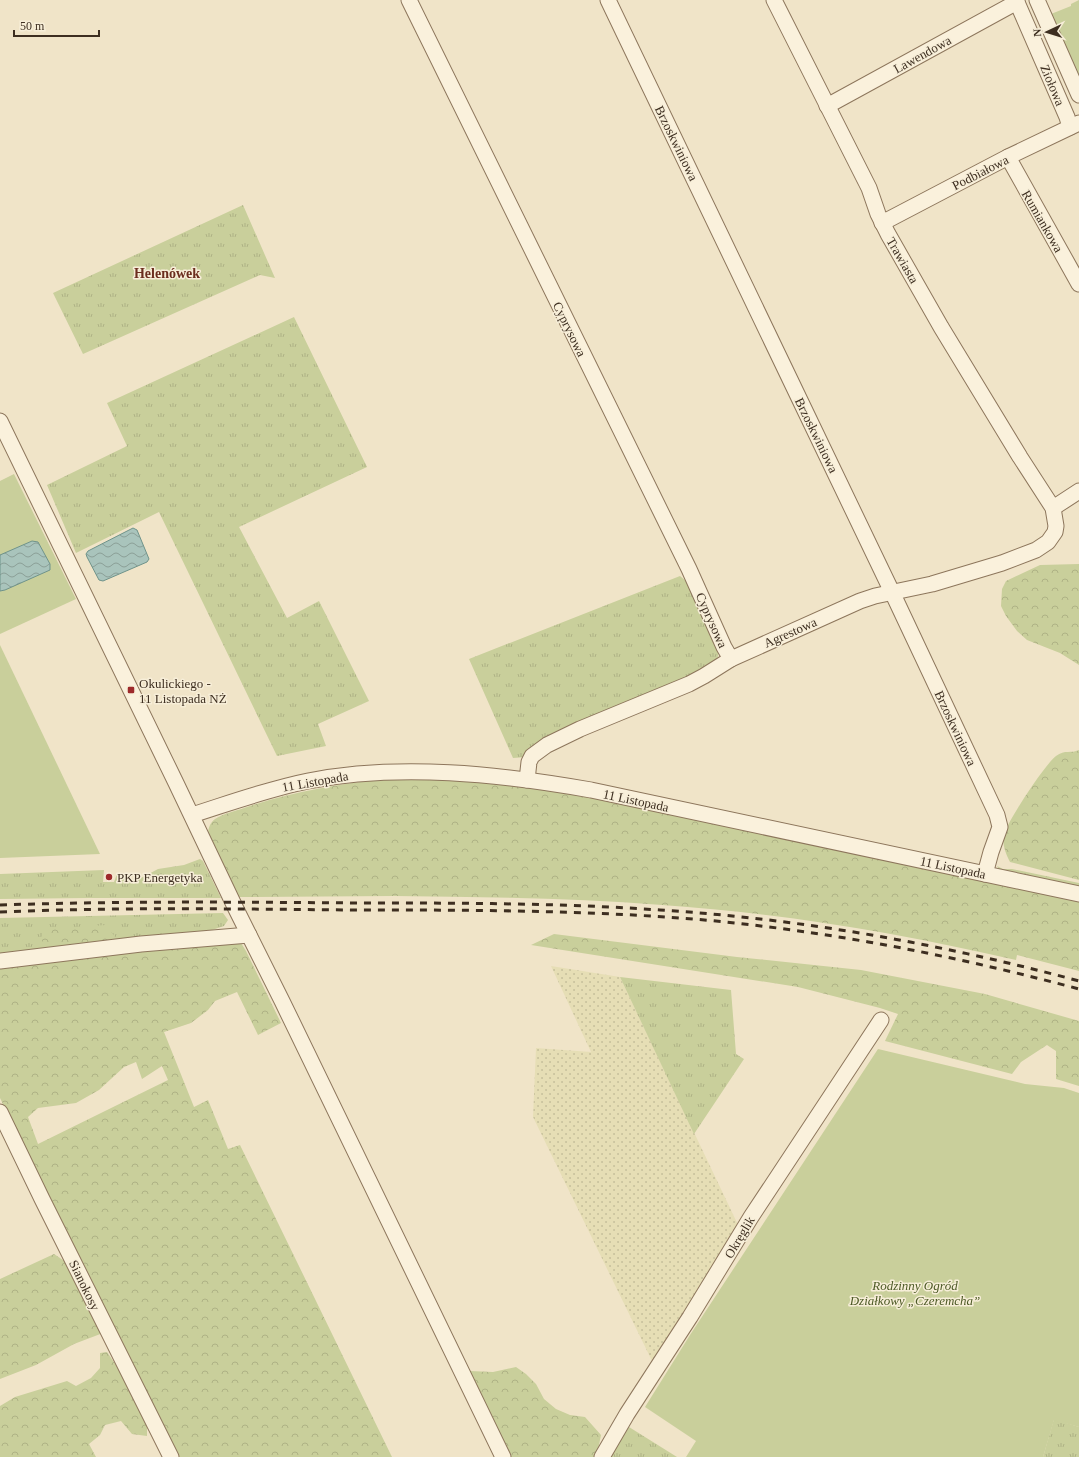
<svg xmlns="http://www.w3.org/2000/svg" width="1079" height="1457" font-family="Georgia,serif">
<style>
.farmland{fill:url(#farmland-dots)}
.grass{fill:url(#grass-tufts)}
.forest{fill:url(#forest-crowns);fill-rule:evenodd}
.garden{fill:#c9cf9b}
.water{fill:url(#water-waves);stroke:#6f938a}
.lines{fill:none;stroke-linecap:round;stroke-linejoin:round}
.minor-casing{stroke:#8d765c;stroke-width:17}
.minor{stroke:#faf1dc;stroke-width:15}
.rail{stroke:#3d2e20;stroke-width:3;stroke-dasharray:7 7;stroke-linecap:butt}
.poi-dot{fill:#9e2a2b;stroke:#f7eed8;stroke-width:1.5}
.labels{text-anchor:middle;stroke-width:3;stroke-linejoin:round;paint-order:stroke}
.street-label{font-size:13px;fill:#3d2e20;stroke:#f7eed8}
.poi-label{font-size:13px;fill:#3d2e20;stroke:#f7eed8;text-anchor:start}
.park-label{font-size:13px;font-style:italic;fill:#4d5a26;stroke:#f7eed8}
.neighbourhood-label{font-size:14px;font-weight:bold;fill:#6b2e1e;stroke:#f7eed8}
</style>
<defs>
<pattern id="farmland-dots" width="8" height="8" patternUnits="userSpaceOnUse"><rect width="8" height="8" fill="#e6deb5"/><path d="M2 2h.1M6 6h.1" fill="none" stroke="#c6bf9b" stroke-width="1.8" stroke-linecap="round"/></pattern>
<pattern id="grass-tufts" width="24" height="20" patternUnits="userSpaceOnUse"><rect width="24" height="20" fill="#c9cf9b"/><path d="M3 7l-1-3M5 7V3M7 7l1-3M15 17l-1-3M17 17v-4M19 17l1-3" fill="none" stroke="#aeb285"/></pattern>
<pattern id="forest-crowns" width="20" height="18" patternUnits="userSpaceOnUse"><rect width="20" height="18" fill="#c9cf9b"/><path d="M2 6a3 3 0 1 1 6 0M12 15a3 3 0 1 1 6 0" fill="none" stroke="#aeb285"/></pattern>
<pattern id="water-waves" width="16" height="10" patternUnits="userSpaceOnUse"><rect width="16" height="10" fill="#a9c4bc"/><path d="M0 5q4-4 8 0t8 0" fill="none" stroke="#8ba098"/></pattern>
</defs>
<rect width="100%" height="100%" fill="#f0e4c8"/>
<polygon class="farmland" points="551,966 620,977 740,1229 653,1363 533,1117 536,1048 591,1052"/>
<g class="grass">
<polygon points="243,205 275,278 260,275 83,354 53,293"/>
<polygon points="294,317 367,467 239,527 287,618 319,601 369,701 318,724 326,746 277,756 159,512 76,553 47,485 127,446 107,403"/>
<polygon points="680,576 686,581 720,649 716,663 536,744 527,757 513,758 469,659"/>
<polygon points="200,859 203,861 221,898 88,898 0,899 0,874 104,870 103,882 114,882 117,874 130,881 143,877 158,869 184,865"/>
<polygon points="997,866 1003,869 1012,869 1079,883 1079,888 1000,871"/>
<polygon points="223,913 228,920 224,926 206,932 50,961 0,964 0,918"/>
<polygon points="620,977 731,990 736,1054 744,1059 694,1134"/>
<polygon points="1054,1419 1079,1427 1079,1457 1043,1457"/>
<polygon points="629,1427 677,1457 610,1457"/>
</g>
<g class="forest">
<polygon points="1079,564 1079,665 1060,653 1027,640 1017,631 1006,616 1001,606 1002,589 1006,581 1040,565"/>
<path d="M1079,750V880L1010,862C1006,854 1002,845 1004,835C1006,823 1046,763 1056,756C1065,749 1071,754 1079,750Z"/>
<path d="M386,779H430L497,783L587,796L1079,900V971L1017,955L1016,960C899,933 781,913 662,905C573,898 483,897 394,896C341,896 289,897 236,897L208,835C208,828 210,823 215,819C223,814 235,811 244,808C291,792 337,784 386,779Z"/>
<path d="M106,925L118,941L241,943L246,951L281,1023L258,1035L237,992L215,1001L208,1010L191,1023L164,1032L194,1107L208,1100L228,1149L240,1145L392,1457H174L0,1098V964L50,960L41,938L45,929ZM136,1062L142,1079L162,1066L168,1080L38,1144L28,1117L38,1108L76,1103L99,1090L124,1067Z"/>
<polygon points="554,934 737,957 861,970 985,994 1079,1021 1079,1086 1056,1079 1056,1051 1047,1045 1021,1062 1012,1074 885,1041 898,1014 880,1008 798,987 531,945"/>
<polygon points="54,1254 66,1262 103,1333 74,1344 36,1365 0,1379 0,1279"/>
<polygon points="107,1352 118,1368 147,1423 147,1436 132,1434 121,1421 105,1425 100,1435 89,1444 96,1457 0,1457 0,1406 15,1397 67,1381 76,1386 91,1378 100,1368 100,1353"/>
<polygon points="516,1367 526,1374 536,1384 544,1399 556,1409 570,1415 585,1417 601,1435 598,1450 594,1457 509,1457 468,1372 470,1371 493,1372"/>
</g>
<g class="garden">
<polygon points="1079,0 1079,78 1051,14 1071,6 1071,4"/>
<polygon points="14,474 76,599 0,634 0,481"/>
<polygon points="0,645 100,854 0,858"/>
<polygon points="878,1049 1025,1084 1064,1088 1079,1093 1079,1427 1054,1420 1043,1457 686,1457 696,1441 645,1407 690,1335"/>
</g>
<g class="water">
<polygon points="133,528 137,530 149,559 147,562 103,581 99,580 87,557 86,554 88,551"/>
<polygon points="32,541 38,542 50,564 50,570 5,590 0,591 0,555"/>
</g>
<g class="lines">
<g class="minor-casing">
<g id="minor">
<polyline points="409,0 689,569 724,647 731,659"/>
<polyline points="608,0 892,592 997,815 1000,827 991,852 985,874"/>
<polyline points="1016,0 1067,117 1070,127"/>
<polyline points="1037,0 1079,95"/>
<polyline points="827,106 1017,2"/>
<polyline points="1008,157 1079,284"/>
<polyline points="882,223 1008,157 1079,123"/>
<polyline points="0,421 176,783 236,909 282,1001 503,1457"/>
<polyline points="1053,508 1079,491"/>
<polyline points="527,780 529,762 532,756 547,745 580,729 689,684 704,676 731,659 860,601 875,596 932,584 1002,563 1036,550 1048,542 1055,532 1056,526 1053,508 1020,457 941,327 888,234 878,214 869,188 774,0"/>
<path d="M192,815C230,803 268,789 308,781C399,763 500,774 591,790L1079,894"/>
<polyline points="0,961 141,944 249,935"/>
<polyline points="0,1112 42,1199 171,1457"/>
<polyline points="602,1457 627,1414 690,1317 751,1217 881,1020"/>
</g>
</g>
<use href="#minor" class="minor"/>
<g class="rail">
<path d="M0,905C120,901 240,902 360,903C460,903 560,903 660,910C802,919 942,944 1079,981"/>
<path d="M0,912C118,907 236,909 355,910C467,910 580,910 693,919C824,930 952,955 1079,989"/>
</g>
</g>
<g class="poi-dot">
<rect x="127" y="686" width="8" height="8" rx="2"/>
<circle cx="109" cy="877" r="4"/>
</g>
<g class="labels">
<g class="street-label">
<text transform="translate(922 54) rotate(-29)" y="5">Lawendowa</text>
<text transform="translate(1053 85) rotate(67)" y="5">Ziołowa</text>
<text transform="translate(677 143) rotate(64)" y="5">Brzoskwiniowa</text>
<text transform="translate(980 172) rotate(-27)" y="5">Podbiałowa</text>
<text transform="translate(1043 221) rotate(60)" y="5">Rumiankowa</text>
<text transform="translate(903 260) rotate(60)" y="5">Trawiasta</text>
<text transform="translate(570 329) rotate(64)" y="5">Cyprysowa</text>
<text transform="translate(817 435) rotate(64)" y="5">Brzoskwiniowa</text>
<text transform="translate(712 620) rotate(66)" y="5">Cyprysowa</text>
<text transform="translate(790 632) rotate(-24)" y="5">Agrestowa</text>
<text transform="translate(956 728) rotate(65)" y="5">Brzoskwiniowa</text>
<text transform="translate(315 781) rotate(-10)" y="5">11 Listopada</text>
<text transform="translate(636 800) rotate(12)" y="5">11 Listopada</text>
<text transform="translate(953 867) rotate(12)" y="5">11 Listopada</text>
<text transform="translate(739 1237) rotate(-59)" y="5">Okręglik</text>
<text transform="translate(85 1285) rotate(64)" y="5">Sianokosy</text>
</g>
<g class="poi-label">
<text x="139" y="688">Okulickiego -<tspan x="139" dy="15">11 Listopada NŻ</tspan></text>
<text x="117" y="882">PKP Energetyka</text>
</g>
<g class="park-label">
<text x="915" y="1290">Rodzinny Ogród<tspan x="915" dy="15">Działkowy „Czeremcha”</tspan></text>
</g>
<g class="neighbourhood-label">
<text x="167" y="278">Helenówek</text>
</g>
</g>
<g transform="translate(1047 32) rotate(266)" stroke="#f7eed8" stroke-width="3" paint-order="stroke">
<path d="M0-3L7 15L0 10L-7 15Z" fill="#3d2e20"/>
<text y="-6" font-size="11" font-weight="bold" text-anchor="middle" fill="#3d2e20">N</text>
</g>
<path d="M14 30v6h85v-6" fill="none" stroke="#3d2e20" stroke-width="2"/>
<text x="20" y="30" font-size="12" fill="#3d2e20" stroke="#f7eed8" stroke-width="3" paint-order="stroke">50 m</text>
</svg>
